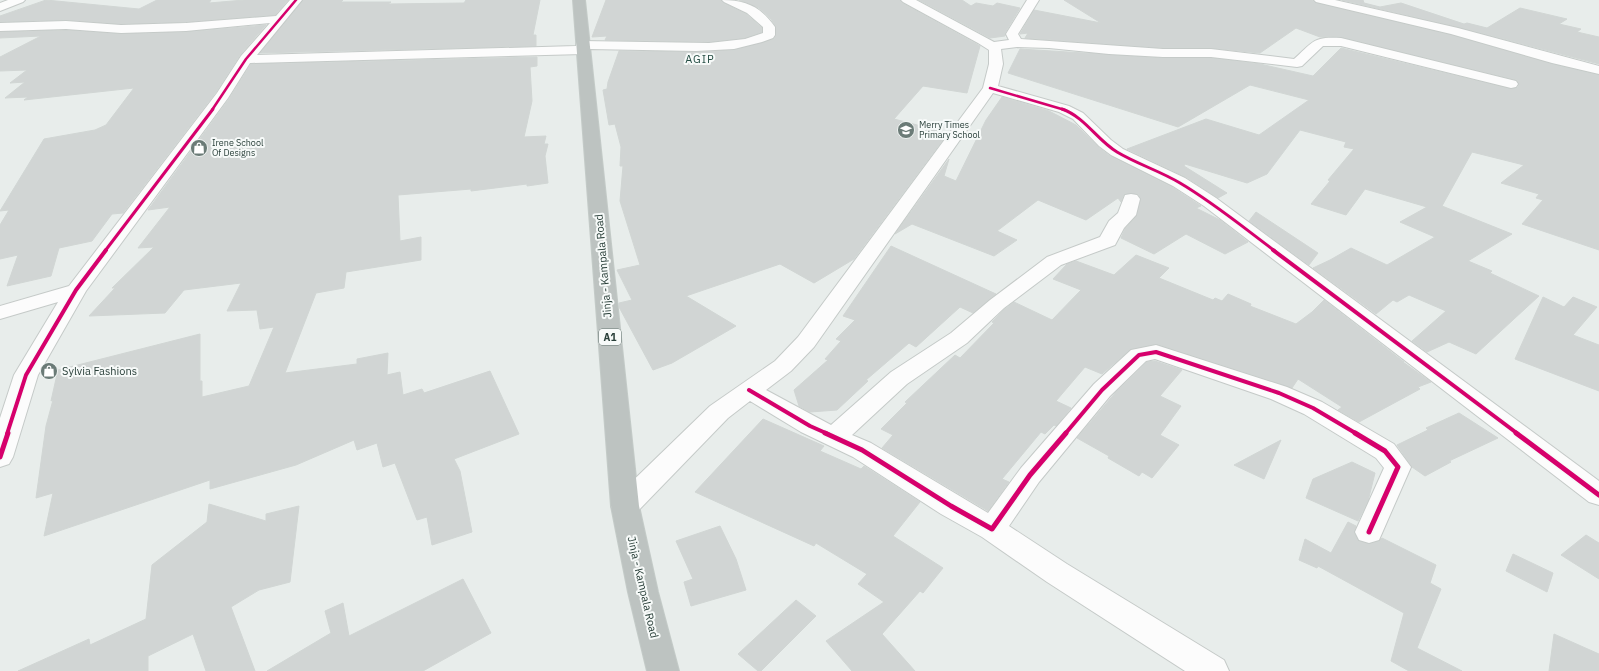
<svg xmlns="http://www.w3.org/2000/svg" width="1599" height="671" font-family="'IBM Plex Sans',sans-serif">
<style>
.building{fill:#d1d5d4;stroke:#d1d6d4}
.lines{fill:none;stroke-linecap:round;stroke-linejoin:round}
.minor-casing{stroke:#c5cac8;stroke-width:2}
.highway-casing{stroke:#c4cbc8;stroke-width:2}
.minor{fill:#fcfcfc;fill-rule:evenodd}
.highway{fill:#bdc3c1;fill-rule:evenodd}
.cycleway-far3-casing{stroke:#f7faf9;stroke-width:4}
.cycleway-far2-casing{stroke:#f7faf9;stroke-width:5}
.cycleway-far1-casing{stroke:#f7faf9;stroke-width:6}
.cycleway-casing{stroke:#f7faf9;stroke-width:8}
.cycleway-far3{stroke:#d6006c;stroke-width:2.5}
.cycleway-far2{stroke:#d6006c;stroke-width:3}
.cycleway-far1{stroke:#d6006c;stroke-width:4}
.cycleway{stroke:#d6006c;stroke-width:5}
.labels{text-anchor:middle;stroke-width:4;stroke-linejoin:round;paint-order:stroke}
.far-poi-label{font-size:9px;fill:#283e38;stroke:#f7faf9;text-anchor:start}
.shield{fill:#f7faf9;stroke:#667672;stroke-width:1}
.shield-label{font-size:10px;font-weight:bold;fill:#283e38}
.far-quarter-label{font-size:11px;letter-spacing:1px;fill:#264e45;stroke:#f7faf9}
.street-label{font-size:11px;fill:#283e38;stroke:#f7faf9}
.poi-label{font-size:11px;fill:#283e38;stroke:#f7faf9;text-anchor:start}
</style>
<rect width="100%" height="100%" fill="#e8edeb"/>
<g class="building">
<polygon points="46,0 139,9 157,0 211,0 209,3 244,0 288,0 275,15 186,22 121,24 66,20 0,22 0,16"/>
<polygon points="303,0 343,0 341,2 391,2 388,4 464,3 466,0 540,0 533,35 536,35 536,46 260,53"/>
<polygon points="606,0 721,0 723,3 746,14 762,28 762,32 745,38 709,42 605,40 607,36 592,37"/>
<polygon points="739,0 900,0 902,3 980,46 967,93 923,86 894,119 948,133 854,259 814,283 780,264 686,296 736,326 672,363 653,370 619,307 619,303 632,300 617,270 640,265 620,201 623,166 620,166 621,147 615,124 609,125 603,90 607,89 608,82 619,51 696,52 734,50 774,39 776,35 776,27 771,19 759,8"/>
<polygon points="919,0 962,0 971,6 976,3 993,6 997,3 1020,8 1005,33 1005,36 990,38"/>
<polygon points="1064,0 1312,0 1316,3 1451,35 1552,64 1599,75 1599,250 1522,224 1543,200 1536,198 1539,194 1501,183 1524,165 1472,152 1442,206 1512,234 1468,261 1492,271 1490,273 1539,296 1476,354 1449,342 1427,352 1412,341 1446,311 1409,295 1397,302 1393,300 1376,314 1313,268 1330,260 1351,248 1387,265 1435,237 1400,222 1427,207 1365,189 1346,215 1311,204 1330,181 1328,180 1354,149 1344,147 1346,142 1300,130 1267,174 1247,183 1185,164 1184,166 1227,193 1218,198 1186,177 1127,149 1206,119 1259,135 1309,100 1250,85 1178,127 1008,73 1020,49 1163,58 1211,58 1260,64 1313,76 1341,48 1511,89 1517,88 1519,85 1517,80 1341,37 1320,37 1296,28 1260,53 1211,48 1163,48 1025,38 1028,33 1020,34 1034,10 1101,23"/>
<polygon points="1342,0 1363,0 1364,3 1380,7 1401,3 1464,24 1467,23 1487,28 1520,8 1567,19 1559,24 1581,29 1577,32 1599,37 1599,64 1458,27"/>
<polygon points="266,25 240,55 216,92 123,213 112,214 92,241 59,248 51,276 7,286 18,255 0,259 0,225 9,210 0,211 44,139 95,130 106,125 134,88 24,100 28,97 5,98 25,82 10,83 27,70 0,71 0,57 41,36 0,38 0,32 66,30 121,34 186,32"/>
<polygon points="537,57 537,66 530,67 532,101 524,137 546,136 544,144 548,144 545,156 548,183 527,186 527,184 471,191 471,189 398,195 400,241 421,237 421,260 346,272 344,288 316,293 285,373 357,364 357,359 388,353 387,375 400,372 403,395 422,389 424,393 490,371 519,434 454,459 460,471 472,532 432,545 427,517 417,520 395,463 383,467 377,443 357,450 354,440 296,465 210,489 210,480 44,536 53,493 36,498 46,426 53,400 51,401 58,370 200,334 200,381 202,381 202,397 249,386 274,327 260,329 257,310 227,311 241,283 184,290 165,313 89,316 115,288 112,288 154,247 138,248 170,207 148,210 229,99 251,64"/>
<polygon points="1002,97 1049,111 1076,125 1098,147 1110,156 1172,187 1201,206 1196,208 1220,220 1248,242 1225,254 1186,234 1154,254 1121,238 1125,229 1137,215 1141,199 1138,194 1131,193 1124,194 1121,202 1118,198 1086,220 1038,200 997,231 1017,240 994,256 912,224 895,234 949,159 944,176 956,181 986,120"/>
<polygon points="1256,212 1318,253 1309,265 1249,221"/>
<polygon points="891,246 996,294 973,313 960,307 916,347 909,343 866,380 868,381 837,410 810,412 799,406 794,390 828,360 825,359 841,341 836,339 855,320 843,316"/>
<polygon points="1136,255 1169,268 1159,278 1213,300 1215,298 1222,301 1228,294 1251,304 1250,306 1296,324 1312,312 1324,300 1404,362 1403,362 1431,382 1418,387 1420,389 1359,422 1338,410 1342,407 1298,379 1292,388 1156,344 1131,349 1102,374 1085,367 1056,401 1071,408 1056,426 1054,425 1045,434 1041,432 1002,479 1009,482 988,511 882,448 893,435 881,429 907,403 905,402 955,355 960,358 994,323 992,322 1005,309 1014,302 1052,320 1081,290 1053,279 1067,264 1076,261 1114,275"/>
<polygon points="1543,297 1564,307 1573,297 1597,307 1573,335 1599,345 1599,391 1515,359"/>
<polygon points="1155,361 1182,370 1160,396 1181,406 1160,435 1179,445 1152,478 1142,472 1139,476 1108,458 1109,456 1077,438 1116,392 1147,362"/>
<polygon points="1459,413 1498,438 1449,461 1451,462 1425,476 1412,467 1397,445 1428,430 1426,428"/>
<polygon points="763,419 824,446 820,451 861,469 864,466 920,502 893,536 943,568 923,593 920,591 882,634 915,671 852,671 826,641 884,602 858,584 867,574 816,543 814,546 695,492"/>
<polygon points="1281,440 1264,479 1234,465"/>
<polygon points="1352,462 1375,473 1368,501 1358,521 1306,498 1313,479"/>
<polygon points="209,504 266,521 266,514 299,506 290,582 259,590 231,607 255,671 206,671 193,634 148,656 148,671 18,671 89,639 90,645 146,619 152,565 207,522"/>
<polygon points="1348,522 1356,526 1354,533 1359,541 1369,544 1379,541 1382,538 1436,565 1430,583 1441,589 1417,648 1462,671 1409,671 1391,661 1404,613 1318,566 1317,568 1299,560 1305,539 1331,553"/>
<polygon points="720,526 736,559 746,590 691,606 684,582 693,579 676,541"/>
<polygon points="1586,535 1599,543 1599,579 1561,555"/>
<polygon points="1513,554 1553,573 1547,592 1506,571"/>
<polygon points="463,579 491,633 423,671 267,671 331,633 325,611 343,603 349,636"/>
<polygon points="796,600 816,616 761,671 758,671 738,654"/>
<polygon points="1554,634 1599,654 1599,671 1549,671"/>
</g>
<g class="lines">
<g class="minor-casing">
<g id="minor">
<polygon points="8,0 25,0 23,2 0,11 0,3"/>
<path d="M290,0H302L257,55L576,46L577,42L582,41L709,43L745,39L763,33V27L747,13L724,2L722,0C746,0 761,7 775,27V35L773,38L762,42L734,49L696,51L589,49L588,53L583,54L250,63L228,98L86,291L38,375L13,457L9,464L0,467V418L14,375L58,302L0,319V306L69,286L217,93L241,56L270,23L186,31L121,33L66,29L0,31V23L66,21L121,25L186,23L276,16Z"/>
<path d="M901,0H916L994,42L1009,40L1006,34L1027,0H1039L1018,34L1021,39L1163,49H1211L1294,59C1313,42 1313,36 1341,38L1516,81L1518,84L1516,87L1511,88L1341,46H1323L1302,66L1297,67L1211,57H1163L1109,54L1049,48L1017,47L1001,49L1003,64L998,86L1069,106L1083,113L1111,140L1123,149L1185,178L1216,198L1599,481V505L1589,502L1204,206L1173,186L1111,155L1099,146L1073,119L1059,112L993,93L814,347L791,371L766,390L831,425L891,372L951,333L990,300L1047,257L1100,237L1109,221L1118,213L1125,195L1131,194L1137,195L1140,199L1136,215L1124,228L1115,245L1061,265L1004,308L967,343L907,384L852,435L871,443L988,513L1021,468L1094,384L1131,350L1156,345L1287,387L1322,402L1394,444L1411,467L1379,540L1369,543L1359,540L1355,532L1384,468L1376,458L1304,414L1271,399L1155,359L1146,361L1110,396L1039,482L1009,526L1067,564L1224,660L1229,671H1185L1047,582L982,537L941,514L853,457L801,432L750,401L728,418L635,514L625,517L615,514L611,506L615,498L710,406L775,361L798,337L983,88L989,64V50L978,43L903,2Z"/>
<polygon points="1314,0 1335,0 1458,28 1599,66 1599,74 1552,63 1451,34 1316,2"/>
</g>
</g>
<g class="highway-casing">
<polygon id="highway" points="573,0 585,0 639,506 658,592 679,671 647,671 628,592 611,506"/>
</g>
<use href="#minor" class="minor"/>
<use href="#highway" class="highway"/>
<g class="cycleway-far3-casing">
<g id="cycleway-far3">
<polyline points="990,88 1065,110"/>
<polyline points="212,110 246,59 296,0"/>
</g>
</g>
<g class="cycleway-far2-casing">
<g id="cycleway-far2">
<path d="M1062,109C1085,117 1097,140 1117,152C1137,164 1160,171 1180,183C1214,203 1244,228 1275,251"/>
<polyline points="105,251 213,109"/>
</g>
</g>
<g class="cycleway-far1-casing">
<g id="cycleway-far1">
<polyline points="1273,250 1518,434"/>
<polyline points="749,390 810,426 828,434"/>
<polyline points="7,434 26,375 76,290 106,250"/>
<polyline points="1065,434 1102,390 1139,355 1156,352 1279,393 1313,408 1357,434"/>
</g>
</g>
<g class="cycleway-casing">
<g id="cycleway">
<polyline points="825,433 862,450 951,506 992,529 1030,475 1066,433"/>
<polyline points="1355,433 1385,451 1398,467 1369,532"/>
<polyline points="1516,433 1599,495"/>
<polyline points="0,457 8,433"/>
</g>
</g>
<use href="#cycleway-far3" class="cycleway-far3"/>
<use href="#cycleway-far2" class="cycleway-far2"/>
<use href="#cycleway-far1" class="cycleway-far1"/>
<use href="#cycleway" class="cycleway"/>
</g>
<defs>
<g id="school-disc" transform="scale(0.9)"><circle r="9.5" fill="#6b7b77" stroke="#f7faf9"/><path d="M0-5L7-2L0 1L-7-2ZM-4 1L0 2.5L4 1V4Q0 6-4 4Z" fill="#fff"/></g>
<g id="shop-disc" transform="scale(0.9)"><circle r="9.5" fill="#6b7b77" stroke="#f7faf9"/><path d="M-5-2.5h2.3a2.7 3.5 0 0 1 5.4 0H5L5.5 6h-11ZM-1.5-2.5h3a1.5 2.3 0 0 0-3 0Z" fill="#fff"/></g>
</defs>
<g fill-rule="evenodd">
<use href="#school-disc" x="906" y="130"/>
<use href="#shop-disc" x="199" y="148"/>
<use href="#shop-disc" x="49" y="371"/>
</g>
<g class="labels">
<g class="far-poi-label">
<text x="919" y="128">Merry Times<tspan x="919" dy="10">Primary School</tspan></text>
<text x="212" y="146">Irene School<tspan x="212" dy="10">Of Designs</tspan></text>
</g>
<rect class="shield" x="599" y="329" width="22" height="16" rx="3"/>
<g class="shield-label">
<text x="610" y="341">A1</text>
</g>
<g class="far-quarter-label">
<text x="700" y="63">AGIP</text>
</g>
<g class="street-label">
<text transform="translate(603 266) rotate(-95)" y="4">Jinja - Kampala Road</text>
<text transform="translate(643 587) rotate(77)" y="4">Jinja - Kampala Road</text>
</g>
<g class="poi-label">
<text x="62" y="375">Sylvia Fashions</text>
</g>
</g>
</svg>
